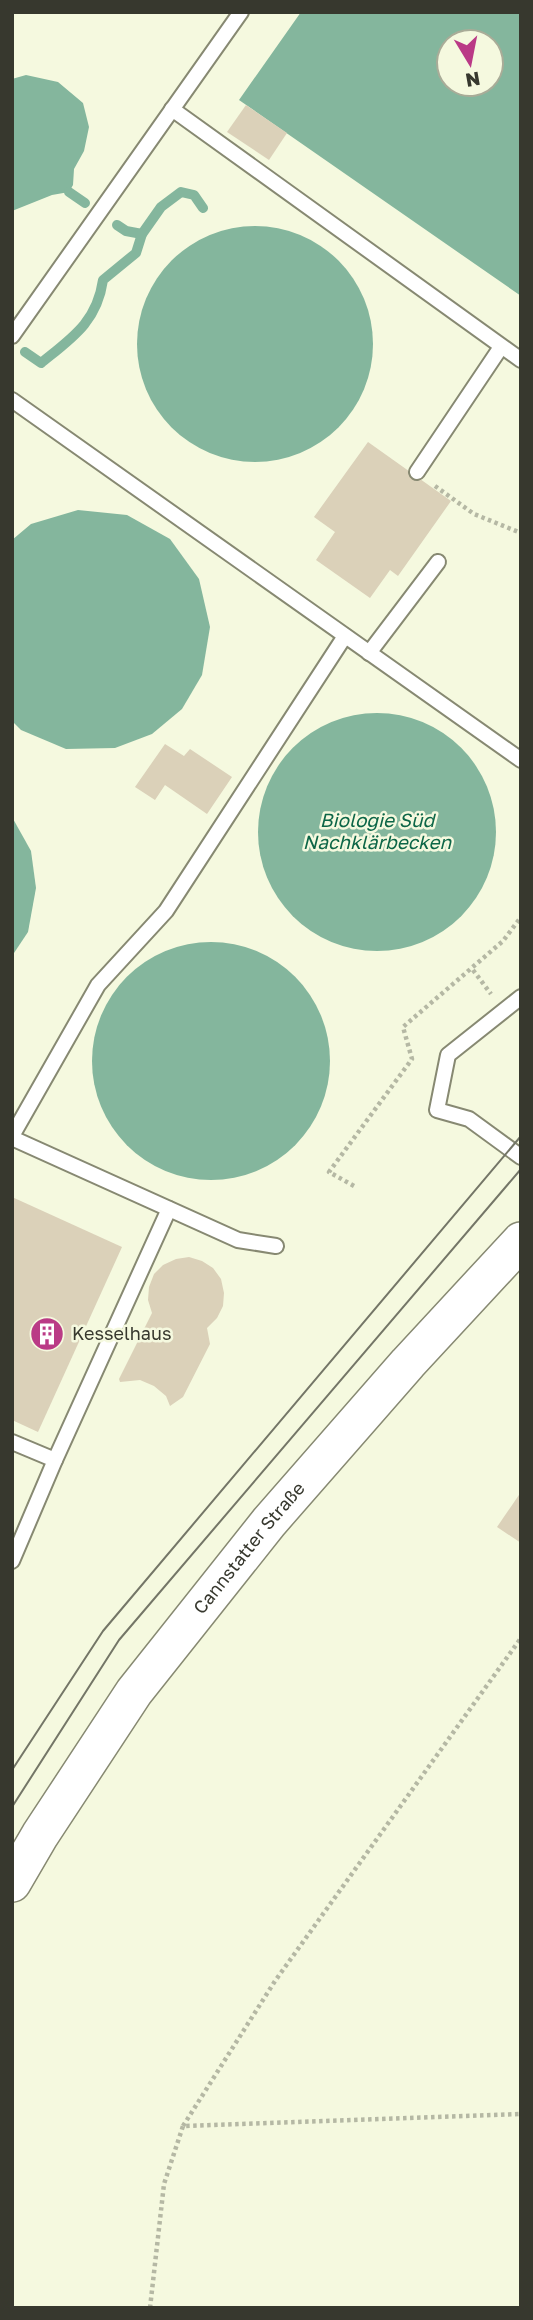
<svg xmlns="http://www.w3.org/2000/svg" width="533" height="2320" font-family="'Golos Text',sans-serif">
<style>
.water{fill:#84b69d;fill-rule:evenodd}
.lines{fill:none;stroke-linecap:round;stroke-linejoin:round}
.stream{stroke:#84b69d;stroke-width:10}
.building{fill:#dbd1b9}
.service-casing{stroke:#878972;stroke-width:18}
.secondary-casing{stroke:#878972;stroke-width:40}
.path{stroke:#b5b8a4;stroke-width:4.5;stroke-dasharray:3.5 3.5;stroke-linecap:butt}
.service{stroke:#fff;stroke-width:14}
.secondary{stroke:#fff;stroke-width:37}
.tram{stroke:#747667;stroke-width:2}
.labels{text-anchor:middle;stroke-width:5;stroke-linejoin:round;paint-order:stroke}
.poi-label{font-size:18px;fill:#37382e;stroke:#f5f9df;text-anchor:start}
.street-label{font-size:18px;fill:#37382e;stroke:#f5f9df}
.water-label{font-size:19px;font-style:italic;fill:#0d6647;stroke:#f5f9df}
</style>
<rect width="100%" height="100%" fill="#f5f9df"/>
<g class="water">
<path d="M301,12H521V296L239,100ZM449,42H491V84H449Z"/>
<polygon points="26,75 58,82 83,103 89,127 84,151 74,169 73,185 69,192 52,195 12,211 12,79"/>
<circle cx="255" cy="344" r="118"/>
<polygon points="78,510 127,515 170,539 199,579 210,627 202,675 182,709 152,734 115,748 66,749 21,730 12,721 12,540 31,524"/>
<circle cx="377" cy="832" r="119"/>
<polygon points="12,817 31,851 36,888 28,932 12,956"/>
<circle cx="211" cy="1061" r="119"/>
</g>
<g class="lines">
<g class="stream">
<polyline points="69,192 85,203"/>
<polyline points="117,225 126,231 142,234"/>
<path d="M25,352L41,363C72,338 97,322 103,280L136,253L142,234L161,207L181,192L194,195L203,208"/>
</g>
</g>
<g class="building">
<polygon points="246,105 287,133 269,160 227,132"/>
<polygon points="368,442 451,501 398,576 390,570 370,598 316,560 335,532 314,517"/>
<polygon points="165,744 184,756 190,749 232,777 207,814 165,785 155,800 135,787"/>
<polygon points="12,1197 122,1247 38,1432 12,1420"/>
<polygon points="189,1257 202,1261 213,1268 221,1279 224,1293 223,1306 217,1318 207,1328 210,1344 183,1397 170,1406 166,1396 154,1386 140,1380 120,1382 119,1379 152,1313 148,1300 149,1287 154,1274 163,1265 176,1259"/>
<polygon points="521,1492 521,1543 497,1527"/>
</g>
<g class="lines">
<g class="service-casing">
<g id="service">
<polyline points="172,109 521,360"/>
<polyline points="12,336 241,12"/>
<polyline points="12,400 521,760"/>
<polyline points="417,472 501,347"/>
<polyline points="369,653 438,562"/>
<polyline points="521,997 448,1055 437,1110 469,1119 521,1157"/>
<polyline points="12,1136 98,985 166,911 345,636"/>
<polyline points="12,1138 238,1240 276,1246"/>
<polyline points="12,1442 55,1460"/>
<polyline points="12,1561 55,1460 169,1209"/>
</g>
</g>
<g class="secondary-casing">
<g id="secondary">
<path id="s1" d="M12,1883L40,1835L134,1692L269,1522L408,1363L521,1241"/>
</g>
</g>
<g class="path">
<polyline points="435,486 474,514 521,533"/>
<polyline points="473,970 491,994"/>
<polyline points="354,1186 329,1172 412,1059 403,1027 503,941 521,917"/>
<polyline points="183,2126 275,1981 521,1638"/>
<polyline points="150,2308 164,2184 183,2126 521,2114"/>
</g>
<use href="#service" class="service"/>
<use href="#secondary" class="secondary"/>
<g class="tram">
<polyline points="12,1770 103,1631 521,1136"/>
<polyline points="12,1807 119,1640 521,1169"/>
</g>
</g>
<defs>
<g id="building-disc" transform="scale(1.75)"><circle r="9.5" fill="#ba3a86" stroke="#f5f9df"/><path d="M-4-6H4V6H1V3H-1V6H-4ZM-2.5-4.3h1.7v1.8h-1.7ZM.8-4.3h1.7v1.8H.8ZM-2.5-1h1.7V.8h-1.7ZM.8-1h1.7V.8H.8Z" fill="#fff"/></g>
</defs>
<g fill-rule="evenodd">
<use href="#building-disc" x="47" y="1334"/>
</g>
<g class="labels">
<g class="poi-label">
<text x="72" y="1340">Kesselhaus</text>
</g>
<g class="street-label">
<text dy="6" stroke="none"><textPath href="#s1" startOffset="411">Cannstatter Straße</textPath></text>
</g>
<g class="water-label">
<text x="377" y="827">Biologie Süd<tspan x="377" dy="22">Nachklärbecken</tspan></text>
</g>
</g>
<rect width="533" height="2320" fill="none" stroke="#37382e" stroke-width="28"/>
<g transform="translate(470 63) rotate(170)"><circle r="33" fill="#f5f9df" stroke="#a9ac98" stroke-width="2"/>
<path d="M0-5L12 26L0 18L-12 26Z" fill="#ba3a86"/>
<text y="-10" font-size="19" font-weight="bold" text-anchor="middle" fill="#37382e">N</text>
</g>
</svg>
